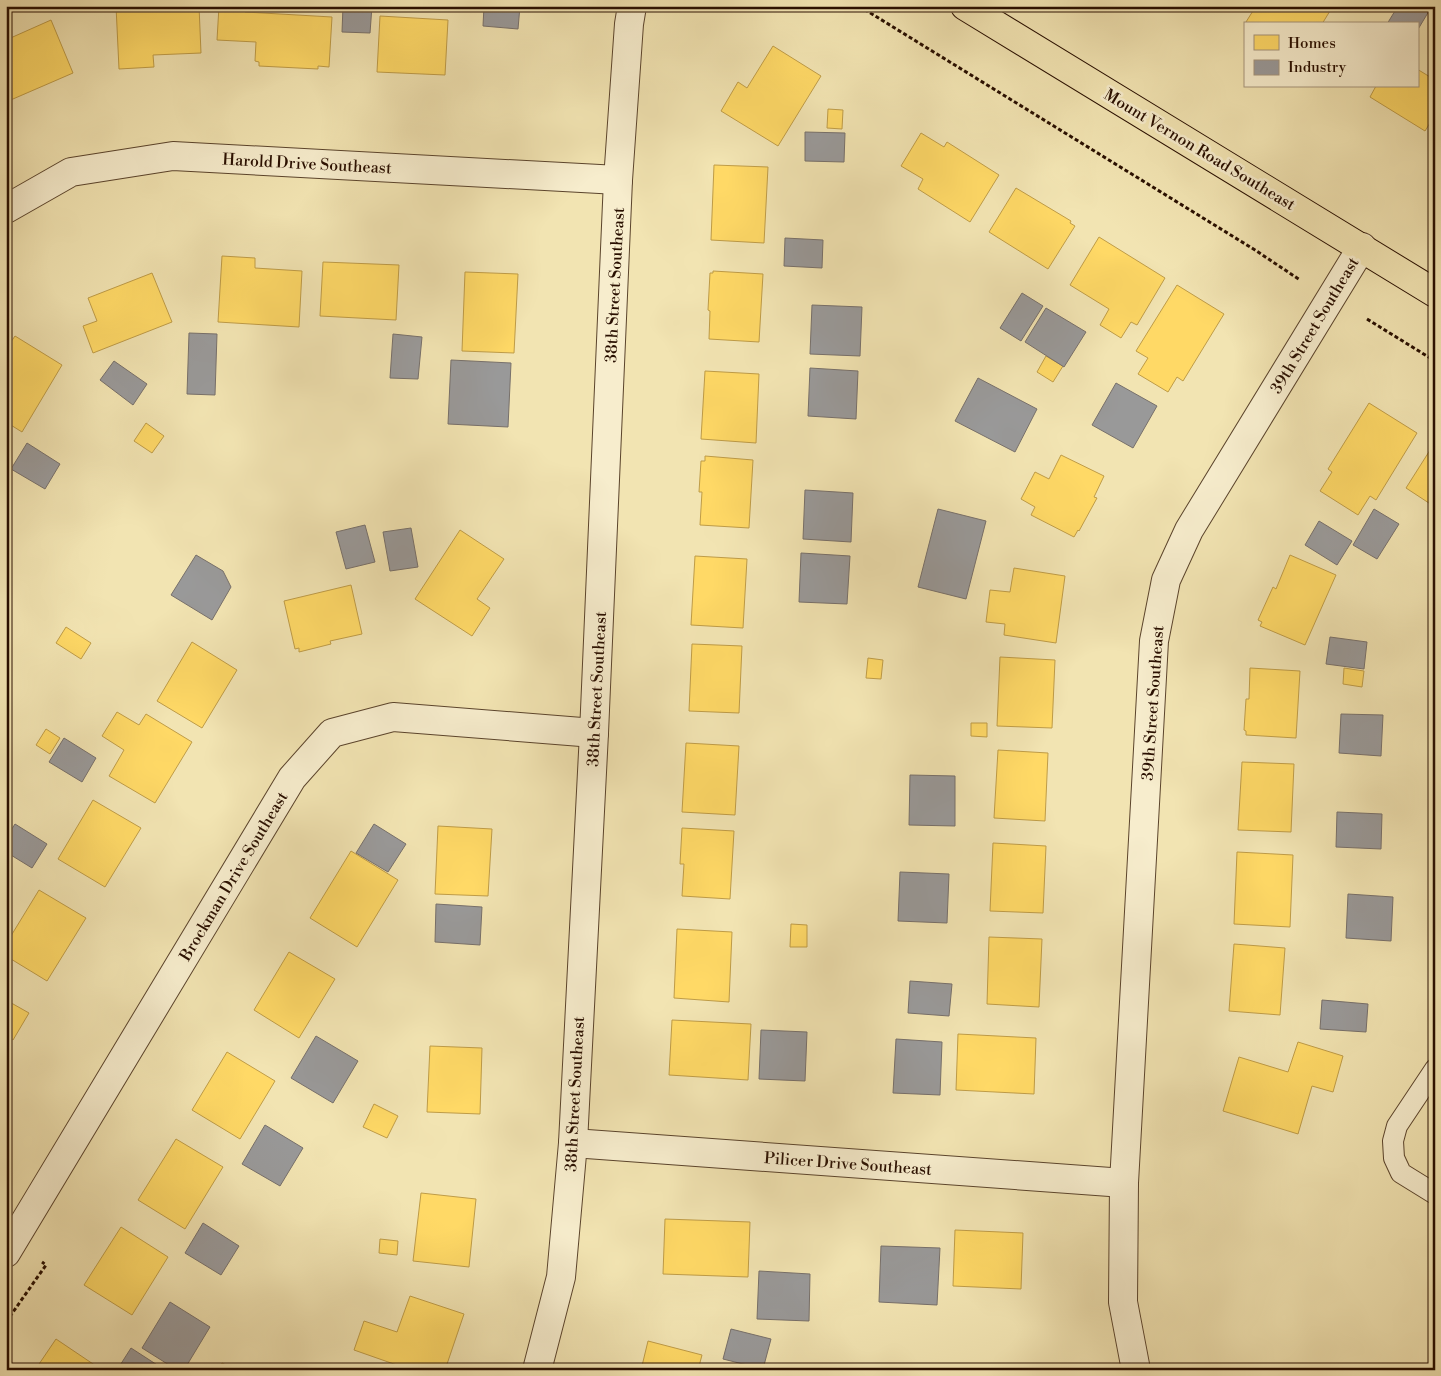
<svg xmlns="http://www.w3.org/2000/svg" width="1441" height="1376" font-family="'Libre Bodoni',serif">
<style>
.homes{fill:#ffd966;stroke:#bf9c47}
.industry{fill:#999;stroke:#77706b}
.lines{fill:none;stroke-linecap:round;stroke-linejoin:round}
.service-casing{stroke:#5b442c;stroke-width:22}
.minor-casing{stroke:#5b442c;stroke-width:30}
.primary-casing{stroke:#290f00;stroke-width:30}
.path{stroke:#290f00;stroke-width:3;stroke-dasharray:4 2.5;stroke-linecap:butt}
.service{stroke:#f7edcd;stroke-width:20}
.minor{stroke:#f7edcd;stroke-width:28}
.primary{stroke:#f2e4b2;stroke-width:28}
.labels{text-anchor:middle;stroke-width:5;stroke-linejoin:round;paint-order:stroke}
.street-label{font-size:16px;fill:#290f00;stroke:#f7edcd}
</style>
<rect width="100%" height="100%" fill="#f2e4b2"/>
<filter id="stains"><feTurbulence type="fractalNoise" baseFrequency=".004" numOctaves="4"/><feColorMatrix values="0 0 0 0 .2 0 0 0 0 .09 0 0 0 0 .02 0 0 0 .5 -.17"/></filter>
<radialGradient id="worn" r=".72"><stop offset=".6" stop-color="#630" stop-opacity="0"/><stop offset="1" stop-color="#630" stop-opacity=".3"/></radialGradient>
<g class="homes">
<polygon points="116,6 199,6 201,53 153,55 154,67 119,69"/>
<polygon points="219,6 245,6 245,12 332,17 329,67 318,66 318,69 259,66 259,62 255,61 256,42 217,40"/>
<polygon points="1256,6 1333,6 1322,24 1249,24 1246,22"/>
<polygon points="380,16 448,20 445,75 377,72"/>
<polygon points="51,20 73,73 6,102 6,40"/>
<polygon points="773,46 821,76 778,146 721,111 738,82 747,88"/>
<polygon points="1417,69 1435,80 1435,115 1425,131 1370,97 1376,86 1417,86"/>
<polygon points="828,109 843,110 842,129 827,128"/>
<polygon points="921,133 944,147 947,142 999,175 970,222 918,189 923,179 901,166"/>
<polygon points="714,165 768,167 764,243 711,240"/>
<polygon points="1016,188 1071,221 1070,223 1075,226 1048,269 989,232"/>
<polygon points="1099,237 1165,278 1137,325 1131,322 1121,338 1100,325 1109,309 1070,285"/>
<polygon points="222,256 255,258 255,268 302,271 299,327 218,322"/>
<polygon points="323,262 399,265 396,320 320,316"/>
<polygon points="713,271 763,274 759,342 709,339 710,311 708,310 710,273 713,273"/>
<polygon points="465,272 518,274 514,353 462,351"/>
<polygon points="152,273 172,322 93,353 83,326 97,321 88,298"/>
<polygon points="1177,285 1224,314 1183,381 1177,377 1168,392 1138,374 1148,358 1136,351"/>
<polygon points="15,336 62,365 22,432 6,422 6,349"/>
<polygon points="1046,356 1063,366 1053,382 1037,372"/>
<polygon points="705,371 759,374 756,443 701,439"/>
<polygon points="1369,403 1417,433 1376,500 1370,496 1358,515 1320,491 1332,472 1328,469"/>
<polygon points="146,423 164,436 152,453 134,441"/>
<polygon points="1432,447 1435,448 1435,507 1406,488"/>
<polygon points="1061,455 1104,476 1094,497 1097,498 1079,531 1078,530 1074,537 1031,515 1035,507 1021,499 1035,472 1049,479"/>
<polygon points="705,456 753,460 749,528 700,525 702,492 699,492 701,461 705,461"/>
<polygon points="460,530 504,559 477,599 490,608 472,636 415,599"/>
<polygon points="1290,555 1336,575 1305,645 1260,626 1262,622 1258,620 1273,587 1276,589"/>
<polygon points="695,556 747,559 743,628 691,625"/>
<polygon points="1014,568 1065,576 1056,643 1004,635 1005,624 986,622 990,590 1010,592"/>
<polygon points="351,585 362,634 330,641 331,644 299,652 299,648 295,649 284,601"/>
<polygon points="66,627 91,643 81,659 56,643"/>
<polygon points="192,642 237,670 202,728 157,701"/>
<polygon points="692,644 742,646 739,713 689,711"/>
<polygon points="1000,657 1055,660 1052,728 997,726"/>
<polygon points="868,658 883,660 881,679 866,678"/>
<polygon points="1250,668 1300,671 1296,738 1246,735 1246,731 1244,730 1246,699 1249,699"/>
<polygon points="1344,668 1364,671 1362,687 1343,684"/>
<polygon points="117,712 139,725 146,714 192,742 155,803 109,776 124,750 102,736"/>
<polygon points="971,723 987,723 987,737 971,736"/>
<polygon points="46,729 60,738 50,754 36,745"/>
<polygon points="686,743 739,746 735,815 682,812"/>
<polygon points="998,750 1048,753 1045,821 994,818"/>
<polygon points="1242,762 1294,764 1291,832 1238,830"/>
<polygon points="93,800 141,828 105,887 58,859"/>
<polygon points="438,826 492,829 488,896 435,894"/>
<polygon points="682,828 734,831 730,899 682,896 684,864 680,864"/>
<polygon points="993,843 1046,846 1043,913 990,911"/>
<polygon points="351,851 398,880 357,947 310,918"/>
<polygon points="1237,852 1293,855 1290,927 1234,924"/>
<polygon points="39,890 86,918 47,981 6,956 6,944"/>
<polygon points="791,924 807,925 807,947 790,947"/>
<polygon points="677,929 732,932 729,1002 674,998"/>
<polygon points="989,937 1042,939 1039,1007 987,1004"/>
<polygon points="1234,944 1285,948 1280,1015 1229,1011"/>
<polygon points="289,952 335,979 299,1038 254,1010"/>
<polygon points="6,1000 29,1013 13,1040 7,1037 6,1038"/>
<polygon points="672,1020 751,1024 748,1080 669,1075"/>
<polygon points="958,1034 1036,1038 1034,1094 956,1090"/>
<polygon points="1298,1042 1343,1056 1333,1092 1312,1086 1298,1134 1223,1111 1239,1057 1288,1072"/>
<polygon points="430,1046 482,1048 480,1114 427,1112"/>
<polygon points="227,1052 275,1081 240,1139 192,1110"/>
<polygon points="374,1104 398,1116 387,1138 363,1127"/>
<polygon points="176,1139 223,1167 185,1229 138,1200"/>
<polygon points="421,1193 476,1199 469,1267 413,1261"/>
<polygon points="665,1219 750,1222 748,1277 663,1274"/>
<polygon points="121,1227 168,1257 132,1315 84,1285"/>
<polygon points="955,1230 1023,1233 1021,1289 953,1286"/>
<polygon points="380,1239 398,1241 397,1255 379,1253"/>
<polygon points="410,1296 464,1314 445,1370 411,1370 354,1350 364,1321 397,1332"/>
<polygon points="56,1339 102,1370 35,1370"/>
<polygon points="648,1341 702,1355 698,1370 641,1370"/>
<polygon points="222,1363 236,1370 219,1370"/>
</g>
<g class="industry">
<polygon points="343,6 372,6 370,33 342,32"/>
<polygon points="484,6 520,6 518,29 483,26"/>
<polygon points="1398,6 1432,6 1417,31 1417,24 1387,24"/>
<polygon points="805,132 845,133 844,162 805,161"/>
<polygon points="785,238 823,240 822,268 784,266"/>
<polygon points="1022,293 1043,306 1021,341 1000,328"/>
<polygon points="812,305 862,307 860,356 810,354"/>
<polygon points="1046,308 1086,332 1064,367 1025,342"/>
<polygon points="189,333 217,334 215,395 187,394"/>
<polygon points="393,334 422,337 418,379 390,378"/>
<polygon points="451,360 511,363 508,427 448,424"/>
<polygon points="114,361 147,384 133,405 100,380"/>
<polygon points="810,368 858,371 856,419 808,416"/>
<polygon points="978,378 1037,409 1015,452 955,421"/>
<polygon points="1116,383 1157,406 1133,448 1092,425"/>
<polygon points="27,443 60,464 45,489 11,469"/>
<polygon points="805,490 853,493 851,542 803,539"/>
<polygon points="938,509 986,521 966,599 918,587"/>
<polygon points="1374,509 1399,524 1377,559 1353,545"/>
<polygon points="1319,521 1352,541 1337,565 1305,545"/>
<polygon points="365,525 375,562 346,569 336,532"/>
<polygon points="411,528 418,567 390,571 383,532"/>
<polygon points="801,553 850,556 847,604 799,602"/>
<polygon points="196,555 223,571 231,587 212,620 171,595"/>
<polygon points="1330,637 1367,642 1364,669 1326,664"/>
<polygon points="1341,714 1383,715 1381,756 1339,753"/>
<polygon points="64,738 96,758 82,782 49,762"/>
<polygon points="910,775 955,776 955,826 909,825"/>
<polygon points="1337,812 1382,814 1381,849 1336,847"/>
<polygon points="15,824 47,844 32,868 6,852 6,838"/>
<polygon points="374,824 406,844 388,872 356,853"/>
<polygon points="900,872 949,874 947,923 898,921"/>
<polygon points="1348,894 1393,897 1391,941 1346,938"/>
<polygon points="436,904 482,907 480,945 435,942"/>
<polygon points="910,981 952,984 949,1016 908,1013"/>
<polygon points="1322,1000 1368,1004 1366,1032 1320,1029"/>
<polygon points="761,1030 807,1032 805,1081 759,1079"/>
<polygon points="316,1036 358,1061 333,1103 291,1078"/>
<polygon points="896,1039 942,1042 940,1095 893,1093"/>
<polygon points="265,1125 303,1148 280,1186 242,1164"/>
<polygon points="203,1223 239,1246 221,1275 185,1253"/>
<polygon points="881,1246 940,1248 937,1305 879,1302"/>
<polygon points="759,1271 810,1274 809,1321 757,1319"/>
<polygon points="170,1302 210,1327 184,1370 177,1370 142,1348"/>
<polygon points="731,1329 771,1339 763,1369 723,1359"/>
<polygon points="131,1348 165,1370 117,1370"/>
</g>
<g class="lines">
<g class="service-casing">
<polyline id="service" points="1435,1069 1397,1126 1393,1141 1394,1158 1401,1173 1435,1194"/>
</g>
<g class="minor-casing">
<g id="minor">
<polyline points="6,209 71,172 173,156 618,180"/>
<polyline points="573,1143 1124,1183"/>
<polyline points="6,1253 292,778 332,733 393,717 594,733"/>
<polyline points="537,1370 561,1277 573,1143 594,733 618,180 629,24 632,6"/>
<polyline points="1136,1370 1123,1302 1124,1183 1154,641 1166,580 1189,530 1362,247"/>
</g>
</g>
<g class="primary-casing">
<polyline id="primary" points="965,6 1435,293"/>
</g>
<g class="path">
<polyline points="859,6 1255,250 1300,280"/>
<polyline points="1367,319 1435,361"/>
<polyline points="6,1322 46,1265 42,1262"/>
</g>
<use href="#service" class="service"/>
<use href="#minor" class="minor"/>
<use href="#primary" class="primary"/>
</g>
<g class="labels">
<g class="street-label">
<text transform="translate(1200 149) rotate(31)" y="6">Mount Vernon Road Southeast</text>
<text transform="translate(307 163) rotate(3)" y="6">Harold Drive Southeast</text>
<text transform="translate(614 285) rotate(-87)" y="6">38th Street Southeast</text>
<text transform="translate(1314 325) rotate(-59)" y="6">39th Street Southeast</text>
<text transform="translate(596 689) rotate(-87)" y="6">38th Street Southeast</text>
<text transform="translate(1152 703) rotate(-86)" y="6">39th Street Southeast</text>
<text transform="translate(233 876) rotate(-59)" y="6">Brockman Drive Southeast</text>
<text transform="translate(574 1094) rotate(-87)" y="6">38th Street Southeast</text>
<text transform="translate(848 1163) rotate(4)" y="6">Pilicer Drive Southeast</text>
</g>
</g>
<rect width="1441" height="1376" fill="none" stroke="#f2e4b2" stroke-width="25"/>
<rect x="8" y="8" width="1426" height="1361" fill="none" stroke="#290f00" stroke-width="2.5"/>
<rect x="12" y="12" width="1416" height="1351" fill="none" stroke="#290f00"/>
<rect x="1244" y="22" width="175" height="65" fill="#f7edcd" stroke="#a5947b"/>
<rect x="1254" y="35" width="25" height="15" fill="#ffd966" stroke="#a5947b"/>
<text x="1288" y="48" font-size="15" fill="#290f00">Homes</text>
<rect x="1254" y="60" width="25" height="15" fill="#999999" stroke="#a5947b"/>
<text x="1288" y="72" font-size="15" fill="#290f00">Industry</text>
<rect width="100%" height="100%" filter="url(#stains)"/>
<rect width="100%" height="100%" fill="url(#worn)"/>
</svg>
